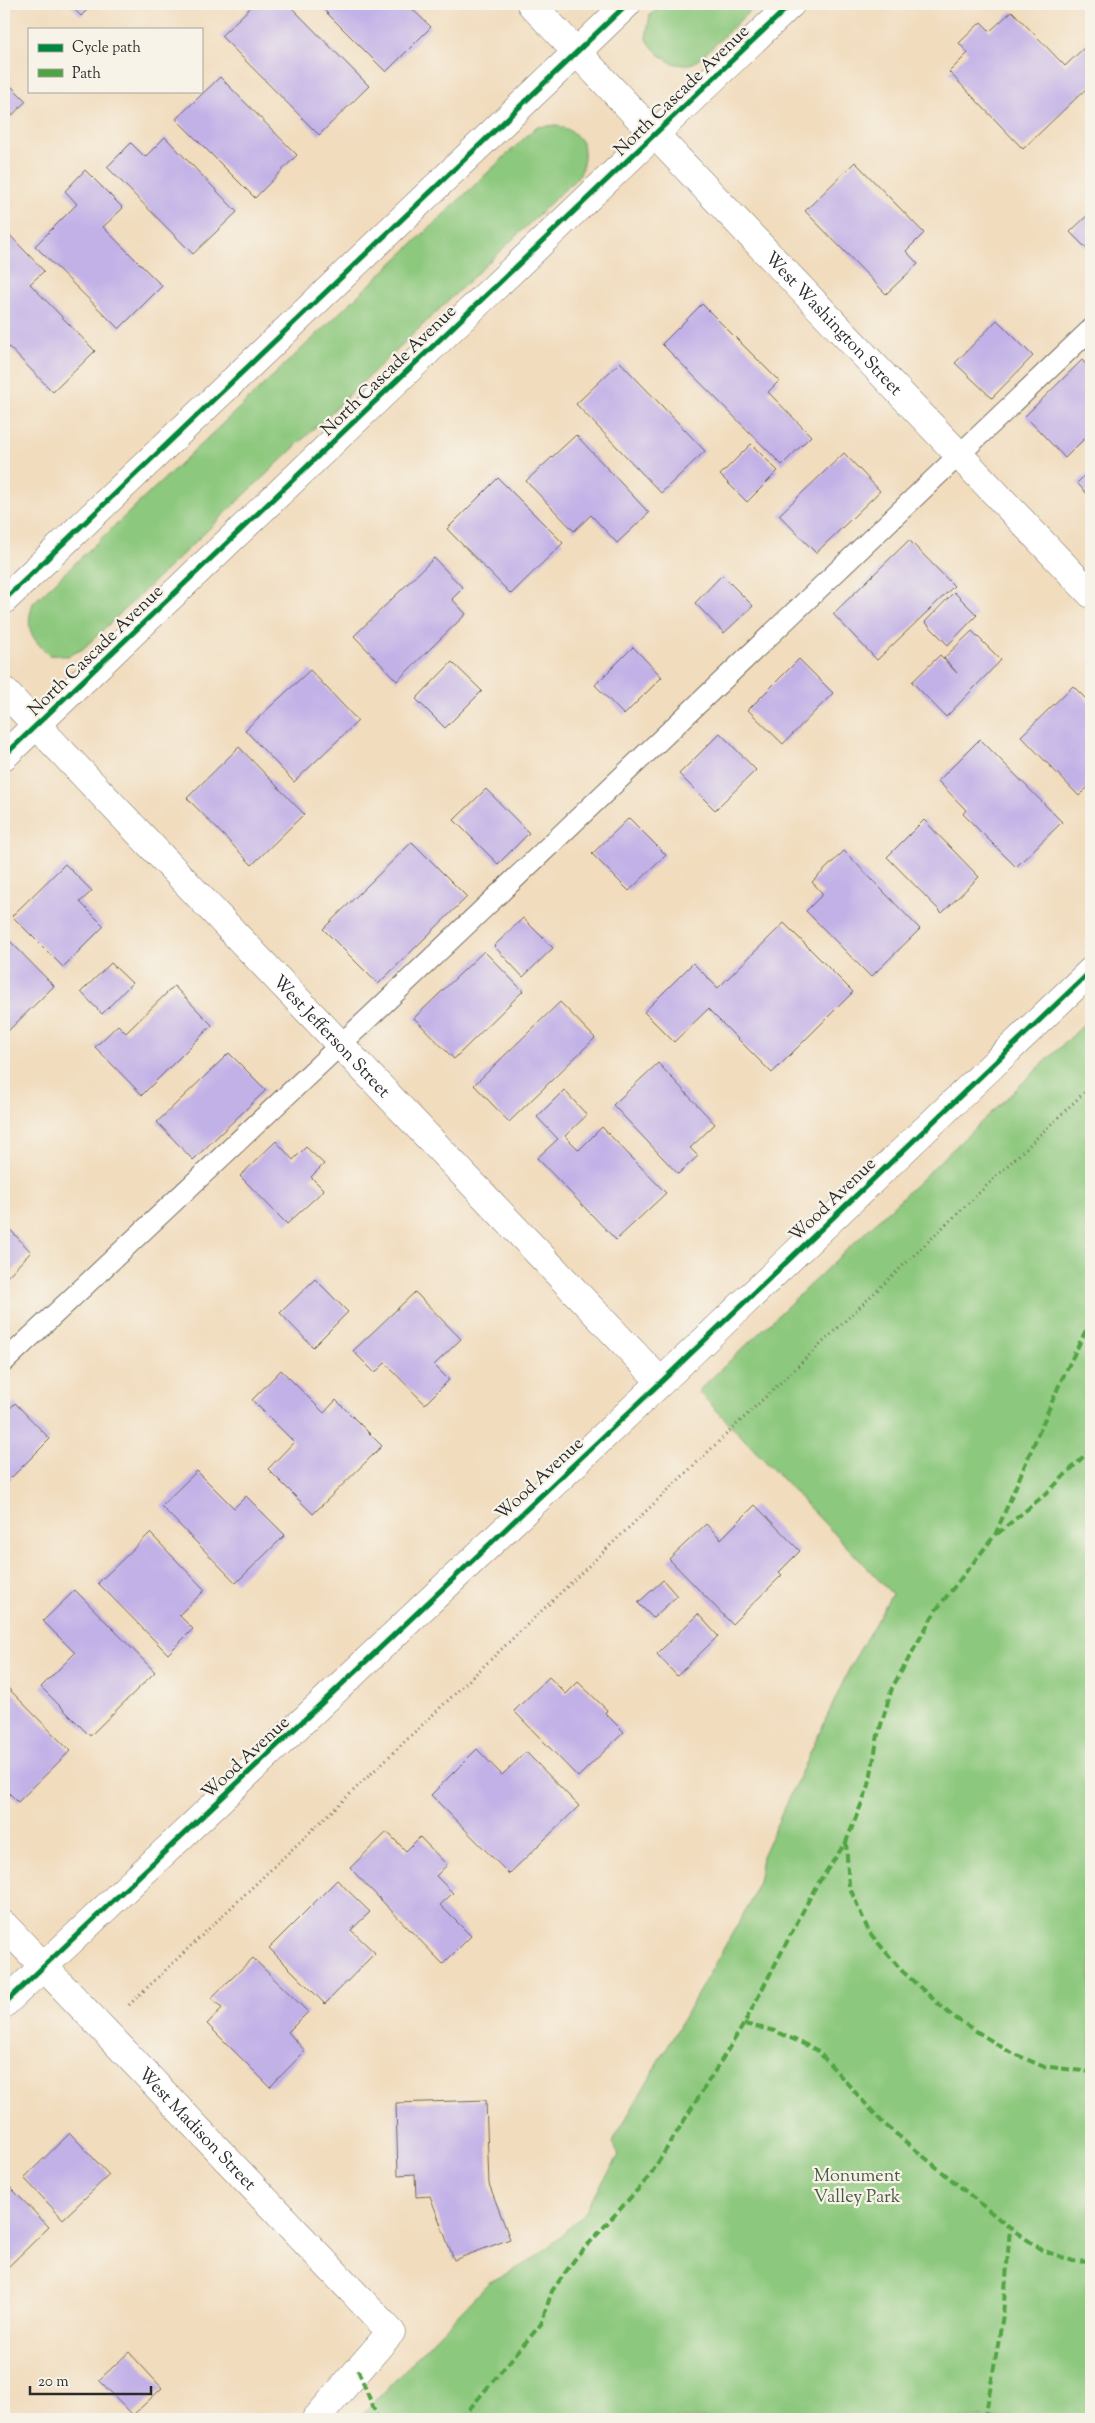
<svg xmlns="http://www.w3.org/2000/svg" width="1095" height="2423" font-family="'Sorts Mill Goudy',serif">
<style>
.green{fill:#8cc87d;stroke:#5c7a54}
.building{fill:#c2b1e7}
.lines{fill:none;stroke-linecap:round;stroke-linejoin:round}
.lane-casing{stroke:#70695e;stroke-width:22}
.street-casing{stroke:#70695e;stroke-width:29}
.secondary-casing{stroke:#70695e;stroke-width:29}
.path{stroke:#70695e;stroke-width:3;stroke-dasharray:1 4;stroke-linecap:butt}
.lane{stroke:#fff;stroke-width:20}
.street{stroke:#fff;stroke-width:28}
.secondary{stroke:#fff;stroke-width:28}
.quiet{stroke:#51a443;stroke-width:4;stroke-dasharray:8 4;stroke-linecap:butt}
.cycleway-casing{stroke:#f7f3e8;stroke-width:8}
.cycleway{stroke:#00873e;stroke-width:5}
.labels{text-anchor:middle;stroke-width:4.5;stroke-linejoin:round;paint-order:stroke}
.street-label{font-size:18px;fill:#2b2b2b;stroke:#f7f3e8}
.park-label{font-size:18px;fill:#485a44;stroke:#f7f3e8}
</style>
<rect width="100%" height="100%" fill="#f7f3e8"/>
<filter id="ink" filterUnits="userSpaceOnUse"><feTurbulence type="fractalNoise" baseFrequency=".02" numOctaves="2"/><feDisplacementMap in="SourceGraphic" scale="10" xChannelSelector="R" yChannelSelector="G"/><feConvolveMatrix kernelMatrix="1 2 1 2 8 2 1 2 1" color-interpolation-filters="sRGB"/></filter>
<filter id="wash" filterUnits="userSpaceOnUse"><feTurbulence type="fractalNoise" baseFrequency=".0096" numOctaves="4" result="noise"/><feDisplacementMap in="SourceGraphic" scale="20" xChannelSelector="R" yChannelSelector="G"/><feGaussianBlur stdDeviation="1.12" result="paint"/><feColorMatrix in="noise" values="0 0 0 0 0 0 0 0 0 0 0 0 0 0 0 0 0 1.4 0 .05"/><feComposite in="paint" operator="in"/></filter>
<g filter="url(#wash)">
<rect width="100%" height="100%" fill="#f1dcbd"/>
<g class="green">
<path d="M662,4H757C747,13 701,60 693,63C672,70 656,54 646,38L650,15Z"/>
<path d="M557,125C584,134 589,148 580,175L83,649L68,656L49,655C30,637 25,628 33,603L536,127Z"/>
<polygon points="1091,1018 1091,2419 358,2419 488,2283 529,2262 557,2240 583,2214 619,2155 612,2143 752,1899 759,1877 762,1856 852,1663 892,1594 698,1391"/>
</g>
<g id="blocks">
<g class="building">
<polygon points="69,4 93,4 81,16"/>
<polygon points="254,4 288,4 369,86 319,135 221,36"/>
<polygon points="318,4 407,4 431,27 386,72"/>
<polygon points="1012,11 1065,66 1087,45 1091,49 1091,84 1023,149 949,72 968,53 959,43 981,22 990,31"/>
<polygon points="220,77 297,155 255,198 176,119"/>
<polygon points="4,79 26,101 4,124"/>
<polygon points="165,137 237,212 193,254 107,167 131,143 145,157"/>
<polygon points="855,162 924,233 906,251 918,264 886,294 805,211"/>
<polygon points="85,170 123,208 103,227 162,286 119,329 35,246 77,204 65,191"/>
<polygon points="1091,212 1091,253 1070,232"/>
<polygon points="4,229 44,271 30,284 95,351 53,392 4,342"/>
<polygon points="702,304 779,381 768,392 811,436 782,465 662,344"/>
<polygon points="997,320 1033,356 992,398 955,363"/>
<polygon points="1082,360 1091,370 1091,432 1065,458 1025,416"/>
<polygon points="620,362 705,451 661,493 576,404"/>
<polygon points="576,435 649,513 617,543 591,515 574,531 526,481"/>
<polygon points="751,444 778,471 747,502 720,475"/>
<polygon points="844,453 880,491 816,553 779,515"/>
<polygon points="1091,469 1091,498 1077,483"/>
<polygon points="498,478 563,543 511,594 447,529"/>
<polygon points="909,540 954,586 877,660 833,614"/>
<polygon points="434,558 463,588 452,599 466,614 397,681 354,636"/>
<polygon points="722,575 753,606 724,633 695,603"/>
<polygon points="954,592 977,615 948,645 925,622"/>
<polygon points="972,631 1001,660 946,717 912,682 940,655 957,673 944,658"/>
<polygon points="633,647 662,677 624,715 595,685"/>
<polygon points="799,659 833,693 783,744 748,710"/>
<polygon points="452,662 482,691 445,728 416,699"/>
<polygon points="310,670 358,721 294,782 245,730"/>
<polygon points="1073,686 1091,704 1091,784 1079,796 1021,736"/>
<polygon points="720,733 756,770 715,810 679,774"/>
<polygon points="980,739 1062,822 1016,867 963,814 966,810 938,781"/>
<polygon points="239,747 304,814 252,865 187,798"/>
<polygon points="486,789 529,833 498,864 454,820"/>
<polygon points="629,818 666,855 629,891 592,854"/>
<polygon points="924,820 979,877 942,913 887,857"/>
<polygon points="412,842 467,897 378,984 323,929"/>
<polygon points="844,851 920,929 871,977 806,911 823,894 812,882"/>
<polygon points="65,864 92,891 80,902 104,926 63,967 12,916"/>
<polygon points="523,918 553,948 523,977 494,946"/>
<polygon points="784,923 853,992 772,1073 708,1009 674,1042 644,1012 693,963 718,988"/>
<polygon points="4,935 54,986 4,1035"/>
<polygon points="484,951 523,991 454,1059 414,1018"/>
<polygon points="111,963 132,983 102,1014 81,992"/>
<polygon points="174,986 212,1025 142,1095 95,1047 118,1025 126,1033"/>
<polygon points="560,1002 595,1038 509,1122 474,1085"/>
<polygon points="229,1053 266,1090 193,1160 157,1122"/>
<polygon points="658,1063 715,1124 690,1148 698,1156 678,1174 613,1105"/>
<polygon points="564,1090 587,1115 565,1136 579,1150 602,1127 666,1193 616,1240 537,1158 558,1139 537,1117"/>
<polygon points="276,1141 293,1160 306,1147 324,1164 311,1177 324,1190 287,1224 240,1176"/>
<polygon points="4,1223 31,1252 4,1280"/>
<polygon points="315,1279 348,1312 313,1347 280,1313"/>
<polygon points="415,1292 461,1339 434,1365 449,1380 425,1404 385,1363 375,1373 353,1351"/>
<polygon points="281,1370 324,1413 336,1400 382,1446 313,1514 268,1469 294,1442 252,1400"/>
<polygon points="15,1403 50,1439 4,1485 4,1415"/>
<polygon points="197,1471 234,1508 246,1496 285,1535 236,1583 161,1506"/>
<polygon points="755,1505 800,1551 779,1572 782,1575 732,1624 669,1559 706,1524 721,1539"/>
<polygon points="150,1533 205,1590 179,1615 193,1629 168,1654 98,1583"/>
<polygon points="663,1580 677,1596 653,1618 638,1603"/>
<polygon points="75,1590 155,1672 90,1736 41,1687 75,1653 43,1621"/>
<polygon points="698,1614 718,1636 677,1676 657,1654"/>
<polygon points="549,1677 566,1694 578,1682 607,1710 605,1713 624,1732 578,1777 514,1711"/>
<polygon points="4,1684 70,1751 18,1802 4,1788"/>
<polygon points="477,1749 502,1775 526,1752 579,1806 509,1874 431,1795"/>
<polygon points="387,1832 406,1851 420,1837 447,1865 436,1876 453,1893 440,1905 471,1936 443,1964 350,1868"/>
<polygon points="337,1880 370,1912 351,1930 375,1953 325,2004 269,1948"/>
<polygon points="253,1958 308,2012 288,2032 305,2051 270,2087 207,2024 222,2008 211,1998"/>
<polygon points="486,2100 489,2184 510,2239 454,2260 430,2196 416,2197 415,2174 398,2175 396,2103"/>
<polygon points="70,2133 109,2175 63,2219 24,2178"/>
<polygon points="11,2188 49,2227 4,2271 4,2194"/>
<polygon points="129,2352 162,2388 133,2415 99,2380"/>
</g>
</g>
</g>
<g filter="url(#ink)">
<use href="#blocks" fill-opacity="0" stroke="#70695e" stroke-width="1"/>
<g class="lines">
<g class="lane-casing">
<polyline id="lane" points="4,1362 373,1014 1091,329"/>
</g>
<g class="street-casing">
<g id="street">
<path id="s1" d="M531,4L1091,594"/>
<path id="s2" d="M4,691L661,1382"/>
<path id="s3" d="M4,1925L391,2332L316,2419"/>
<polyline points="4,2004 661,1382 1091,971"/>
</g>
</g>
<g class="secondary-casing">
<g id="secondary">
<polyline points="4,600 627,4"/>
<polyline points="4,756 791,4"/>
</g>
</g>
<polyline class="path" points="129,2005 1091,1086"/>
<use href="#lane" class="lane"/>
<use href="#street" class="street"/>
<use href="#secondary" class="secondary"/>
<g class="quiet">
<polyline points="997,1534 1047,1493 1091,1449"/>
<polyline points="846,1842 849,1886 869,1932 902,1971 952,2016 1008,2051 1042,2066 1091,2072"/>
<polyline points="744,2024 775,2031 817,2050 883,2123 1010,2228 1042,2250 1073,2261 1091,2262"/>
<polyline points="358,2370 378,2419"/>
<polyline points="461,2419 541,2324 552,2291 575,2259 649,2177 744,2024 815,1888 846,1842 869,1785 878,1735 892,1688 936,1610 995,1535 1060,1383 1091,1320"/>
<polyline points="985,2419 1003,2315 1010,2228"/>
</g>
<g class="cycleway-casing">
<g id="cycleway">
<polyline points="4,600 627,4"/>
<polyline points="4,756 791,4"/>
<polyline points="4,2004 661,1382 1091,971"/>
</g>
</g>
<use href="#cycleway" class="cycleway"/>
</g>
</g>
<g class="labels">
<g class="street-label">
<text transform="translate(681 90) rotate(-44)" y="6">North Cascade Avenue</text>
<text dy="6" stroke="none"><textPath href="#s1" startOffset="440">West Washington Street</textPath></text>
<text transform="translate(388 370) rotate(-44)" y="6">North Cascade Avenue</text>
<text transform="translate(95 650) rotate(-44)" y="6">North Cascade Avenue</text>
<text dy="6" stroke="none"><textPath href="#s2" startOffset="476">West Jefferson Street</textPath></text>
<text transform="translate(832 1199) rotate(-44)" y="6">Wood Avenue</text>
<text transform="translate(539 1478) rotate(-43)" y="6">Wood Avenue</text>
<text transform="translate(245 1757) rotate(-43)" y="6">Wood Avenue</text>
<text dy="6" stroke="none"><textPath href="#s3" startOffset="281">West Madison Street</textPath></text>
</g>
<g class="park-label">
<text x="857" y="2181">Monument<tspan x="857" dy="21">Valley Park</tspan></text>
</g>
</g>
<rect width="1095" height="2423" fill="none" stroke="#f7f3e8" stroke-width="20"/>
<rect x="28" y="28" width="175" height="65" fill="#f7f3e8" stroke="#a5a39c"/>
<rect x="38" y="44" width="25" height="8" fill="#00873e" stroke="#a5a39c"/>
<text x="72" y="52" font-size="15" fill="#2b2b2b">Cycle path</text>
<rect x="38" y="69" width="25" height="8" fill="#51a443" stroke="#a5a39c"/>
<text x="72" y="78" font-size="15" fill="#2b2b2b">Path</text>
<path d="M30 2386v8h121v-8" fill="none" stroke="#2b2b2b" stroke-width="2.5"/>
<text x="38" y="2386" font-size="15" fill="#2b2b2b" stroke="#f7f3e8" stroke-width="4" paint-order="stroke">20 m</text>
</svg>
